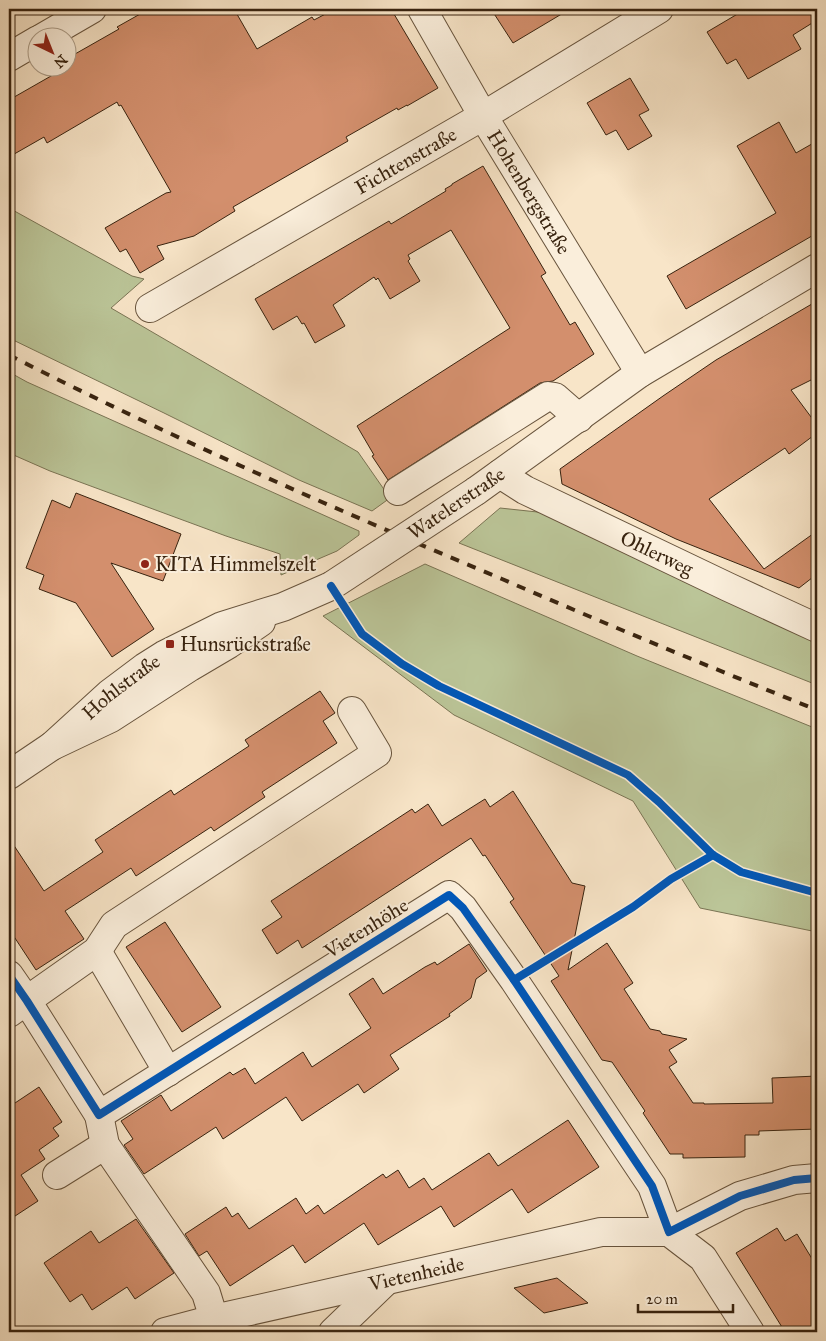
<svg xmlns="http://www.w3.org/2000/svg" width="826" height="1341" font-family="'IM FELL Great Primer',serif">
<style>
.green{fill:#bbc598;stroke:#7a7454}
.building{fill:#d38f6d;stroke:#38230f}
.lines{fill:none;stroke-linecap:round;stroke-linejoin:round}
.minor-casing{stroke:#68543d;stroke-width:30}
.minor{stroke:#faeedb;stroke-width:28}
.rail{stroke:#38230f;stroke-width:4;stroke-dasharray:9 9;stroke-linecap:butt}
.minor-bridge-casing{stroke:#68543d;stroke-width:30;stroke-linecap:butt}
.minor-bridge{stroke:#faeedb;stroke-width:28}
.cycleway-casing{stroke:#faeedb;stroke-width:11}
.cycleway{stroke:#0057b8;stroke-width:8}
.poi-dot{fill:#8f2418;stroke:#faeedb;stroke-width:2}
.labels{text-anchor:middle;stroke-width:4;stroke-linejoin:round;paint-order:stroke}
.street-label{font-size:20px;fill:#38230f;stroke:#faeedb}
.poi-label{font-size:20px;fill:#38230f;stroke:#faeedb;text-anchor:start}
</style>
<rect width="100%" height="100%" fill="#f8e5c8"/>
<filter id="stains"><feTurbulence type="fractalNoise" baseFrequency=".004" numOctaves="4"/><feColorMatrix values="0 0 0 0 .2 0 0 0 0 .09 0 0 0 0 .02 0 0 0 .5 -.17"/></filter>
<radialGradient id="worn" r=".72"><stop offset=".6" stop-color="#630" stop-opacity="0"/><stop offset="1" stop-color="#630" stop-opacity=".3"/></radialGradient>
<g class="green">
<polygon points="9,208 132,276 144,279 111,308 358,452 390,498 372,511 299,480 164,413 9,338"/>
<polygon points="9,372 27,382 359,531 359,535 337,551 281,575 280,554 226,536 50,471 9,453"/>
<polygon points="500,508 556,514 817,635 817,685 459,543"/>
<polygon points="425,564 637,656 817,729 817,932 700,908 633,801 454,715 323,616"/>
</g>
<g class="building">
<polygon points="149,9 234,9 257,49 312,17 314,20 335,9 391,9 438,88 407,106 407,105 398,110 397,108 346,137 348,141 233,207 235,211 194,236 157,246 164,259 140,273 126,249 120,252 105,228 166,193 171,192 121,105 119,106 117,102 47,143 44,137 9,157 9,100 65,68 68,68 68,58 119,29 117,27"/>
<polygon points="491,9 570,9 513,43"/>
<polygon points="746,9 817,9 817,20 793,35 801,49 748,79 736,59 727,64 707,32"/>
<polygon points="630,78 649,110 639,115 652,136 628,150 616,130 606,135 587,103"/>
<polygon points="779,122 796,153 817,141 817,233 686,309 667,276 776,213 737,146"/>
<polygon points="483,166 546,273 541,276 570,325 575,322 594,354 553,381 540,383 388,480 372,456 374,455 357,426 510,328 451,230 408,255 410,259 408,261 420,281 390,299 378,278 376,280 374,277 333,305 345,326 315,343 304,323 302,324 297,316 273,330 255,299 389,221 391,224 446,191 445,189 452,185 452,184"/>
<polygon points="817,301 817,377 791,390 817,425 817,433 789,454 785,448 709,499 764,569 817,531 817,574 799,588 676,539 562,484 560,469 663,396 716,360"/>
<polygon points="76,493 181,534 163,581 111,563 154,629 112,657 76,603 39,589 44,575 26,568 52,500 70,508"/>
<polygon points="320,691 335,713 323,721 337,743 262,792 265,797 214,831 211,827 136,876 131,868 65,911 84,939 36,970 9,929 9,838 44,891 103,852 95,840 171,790 174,795 249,746 245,740"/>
<polygon points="513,791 572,883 585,886 568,970 607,943 633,983 624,989 650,1029 660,1031 662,1034 687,1039 669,1050 677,1062 669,1067 693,1103 704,1103 704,1104 773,1103 772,1078 817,1076 817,1129 759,1131 759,1135 745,1135 745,1157 683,1158 683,1154 670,1154 643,1113 645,1111 612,1062 602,1060 551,981 559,976 510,902 514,899 485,855 483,856 471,838 302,948 298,940 277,954 262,930 282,917 271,901 412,809 415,813 428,804 442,826 485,799 490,807"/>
<polygon points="165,922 221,1007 182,1032 126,947"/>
<polygon points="469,944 487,971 476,979 471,998 449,1014 450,1016 390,1055 399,1069 364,1093 358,1084 302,1121 286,1097 223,1139 216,1127 144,1174 124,1145 133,1139 121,1121 161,1095 171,1111 230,1072 233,1075 245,1068 255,1084 303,1052 312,1067 371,1028 349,994 373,978 383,994 425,967 435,962 437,965"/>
<polygon points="39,1087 62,1122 53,1128 59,1136 39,1150 45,1159 21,1175 38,1201 9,1220 9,1107"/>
<polygon points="568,1120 599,1167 528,1213 512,1189 454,1227 441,1206 378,1245 364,1223 305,1263 293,1245 230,1286 207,1251 199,1256 185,1234 226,1207 232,1217 238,1213 249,1229 296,1198 306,1214 318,1205 324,1214 383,1174 386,1178 398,1170 409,1188 424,1178 432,1190 489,1153 498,1166"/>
<polygon points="136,1219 174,1273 135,1299 127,1287 92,1310 82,1294 70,1302 44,1263 91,1231 99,1243"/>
<polygon points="777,1228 785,1241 797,1234 817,1267 817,1332 785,1332 736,1253"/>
<polygon points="557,1278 588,1303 544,1313 514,1288"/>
</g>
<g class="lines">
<g class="minor-casing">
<g id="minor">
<path id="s1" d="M422,9L483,116L640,373"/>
<polyline points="42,38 92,9"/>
<polyline points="9,57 38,40"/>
<path id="s2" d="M150,308L483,116L659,9"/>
<path id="s3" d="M500,474L525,490L728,587L817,628"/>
<polyline points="398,491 548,396 555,397 579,418"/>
<polyline points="476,491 640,373 817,268"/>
<path id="s4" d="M52,746L109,694L145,667L164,655L222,626L283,607L331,586"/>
<polyline points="9,775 52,746 111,718 190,667 229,644 261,622"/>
<polyline points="97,951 168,1072"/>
<polyline points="9,975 27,1001 99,1115 449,895 463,908 514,980 652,1186 669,1232 740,1196 794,1180 817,1178"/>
<polyline points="9,1013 97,951 114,925 377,753 352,711"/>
<polyline points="99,1115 105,1145 206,1293 214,1319"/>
<polyline points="57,1175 105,1145"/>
<path id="s5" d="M165,1332L214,1319L601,1232H669L703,1258L750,1332"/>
<polyline points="333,1332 386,1281"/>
</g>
</g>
<use href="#minor" class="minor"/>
<path class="rail" d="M9,355C170,437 335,509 502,579C606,624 712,668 817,710"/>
<g class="minor-bridge-casing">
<polyline id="minor-bridge" points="331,586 476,491"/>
</g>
<use href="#minor-bridge" class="minor-bridge"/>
<g class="cycleway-casing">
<g id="cycleway">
<polyline points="331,586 362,634 402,664 439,686 628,775 659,802 713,855 741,872 817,893"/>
<polyline points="9,975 27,1001 99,1115 449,895 463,908 514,980 652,1186 669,1232 740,1196 794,1180 817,1178"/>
<polyline points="514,980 633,907 671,879 713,855"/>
</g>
</g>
<use href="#cycleway" class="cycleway"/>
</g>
<g class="poi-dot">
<circle cx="145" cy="564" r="5"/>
<rect x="165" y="639" width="10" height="10" rx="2.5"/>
</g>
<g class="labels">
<g class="street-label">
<text dy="7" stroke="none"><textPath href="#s2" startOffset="295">Fichtenstraße</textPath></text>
<text dy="7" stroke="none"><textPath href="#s1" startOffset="212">Hohenbergstraße</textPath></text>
<text transform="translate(456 503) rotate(-34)" y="7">Watelerstraße</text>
<text dy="7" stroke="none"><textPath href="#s3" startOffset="176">Ohlerweg</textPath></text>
<text dy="7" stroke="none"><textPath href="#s4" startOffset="91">Hohlstraße</textPath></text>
<text transform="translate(366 928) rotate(-32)" y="7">Vietenhöhe</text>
<text dy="7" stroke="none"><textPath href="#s5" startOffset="258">Vietenheide</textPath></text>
</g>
<g class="poi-label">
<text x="155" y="571">KITA Himmelszelt</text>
<text x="180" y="651">Hunsrückstraße</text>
</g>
</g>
<rect width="826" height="1341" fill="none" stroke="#f8e5c8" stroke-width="30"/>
<rect x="10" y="10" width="806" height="1321" fill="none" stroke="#38230f" stroke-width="2.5"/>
<rect x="15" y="15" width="796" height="1311" fill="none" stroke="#38230f"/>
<g transform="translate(52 52) rotate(137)"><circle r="24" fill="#faeedb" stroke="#ac9d89"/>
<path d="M0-4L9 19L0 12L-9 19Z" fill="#8f2418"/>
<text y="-8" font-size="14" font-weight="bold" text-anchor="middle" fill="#38230f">N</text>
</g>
<path d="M638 1304v8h95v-8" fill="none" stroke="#38230f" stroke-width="2.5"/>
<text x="646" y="1304" font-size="15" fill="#38230f" stroke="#faeedb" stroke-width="4" paint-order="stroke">20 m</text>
<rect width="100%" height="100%" filter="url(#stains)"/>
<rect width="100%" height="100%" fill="url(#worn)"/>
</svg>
